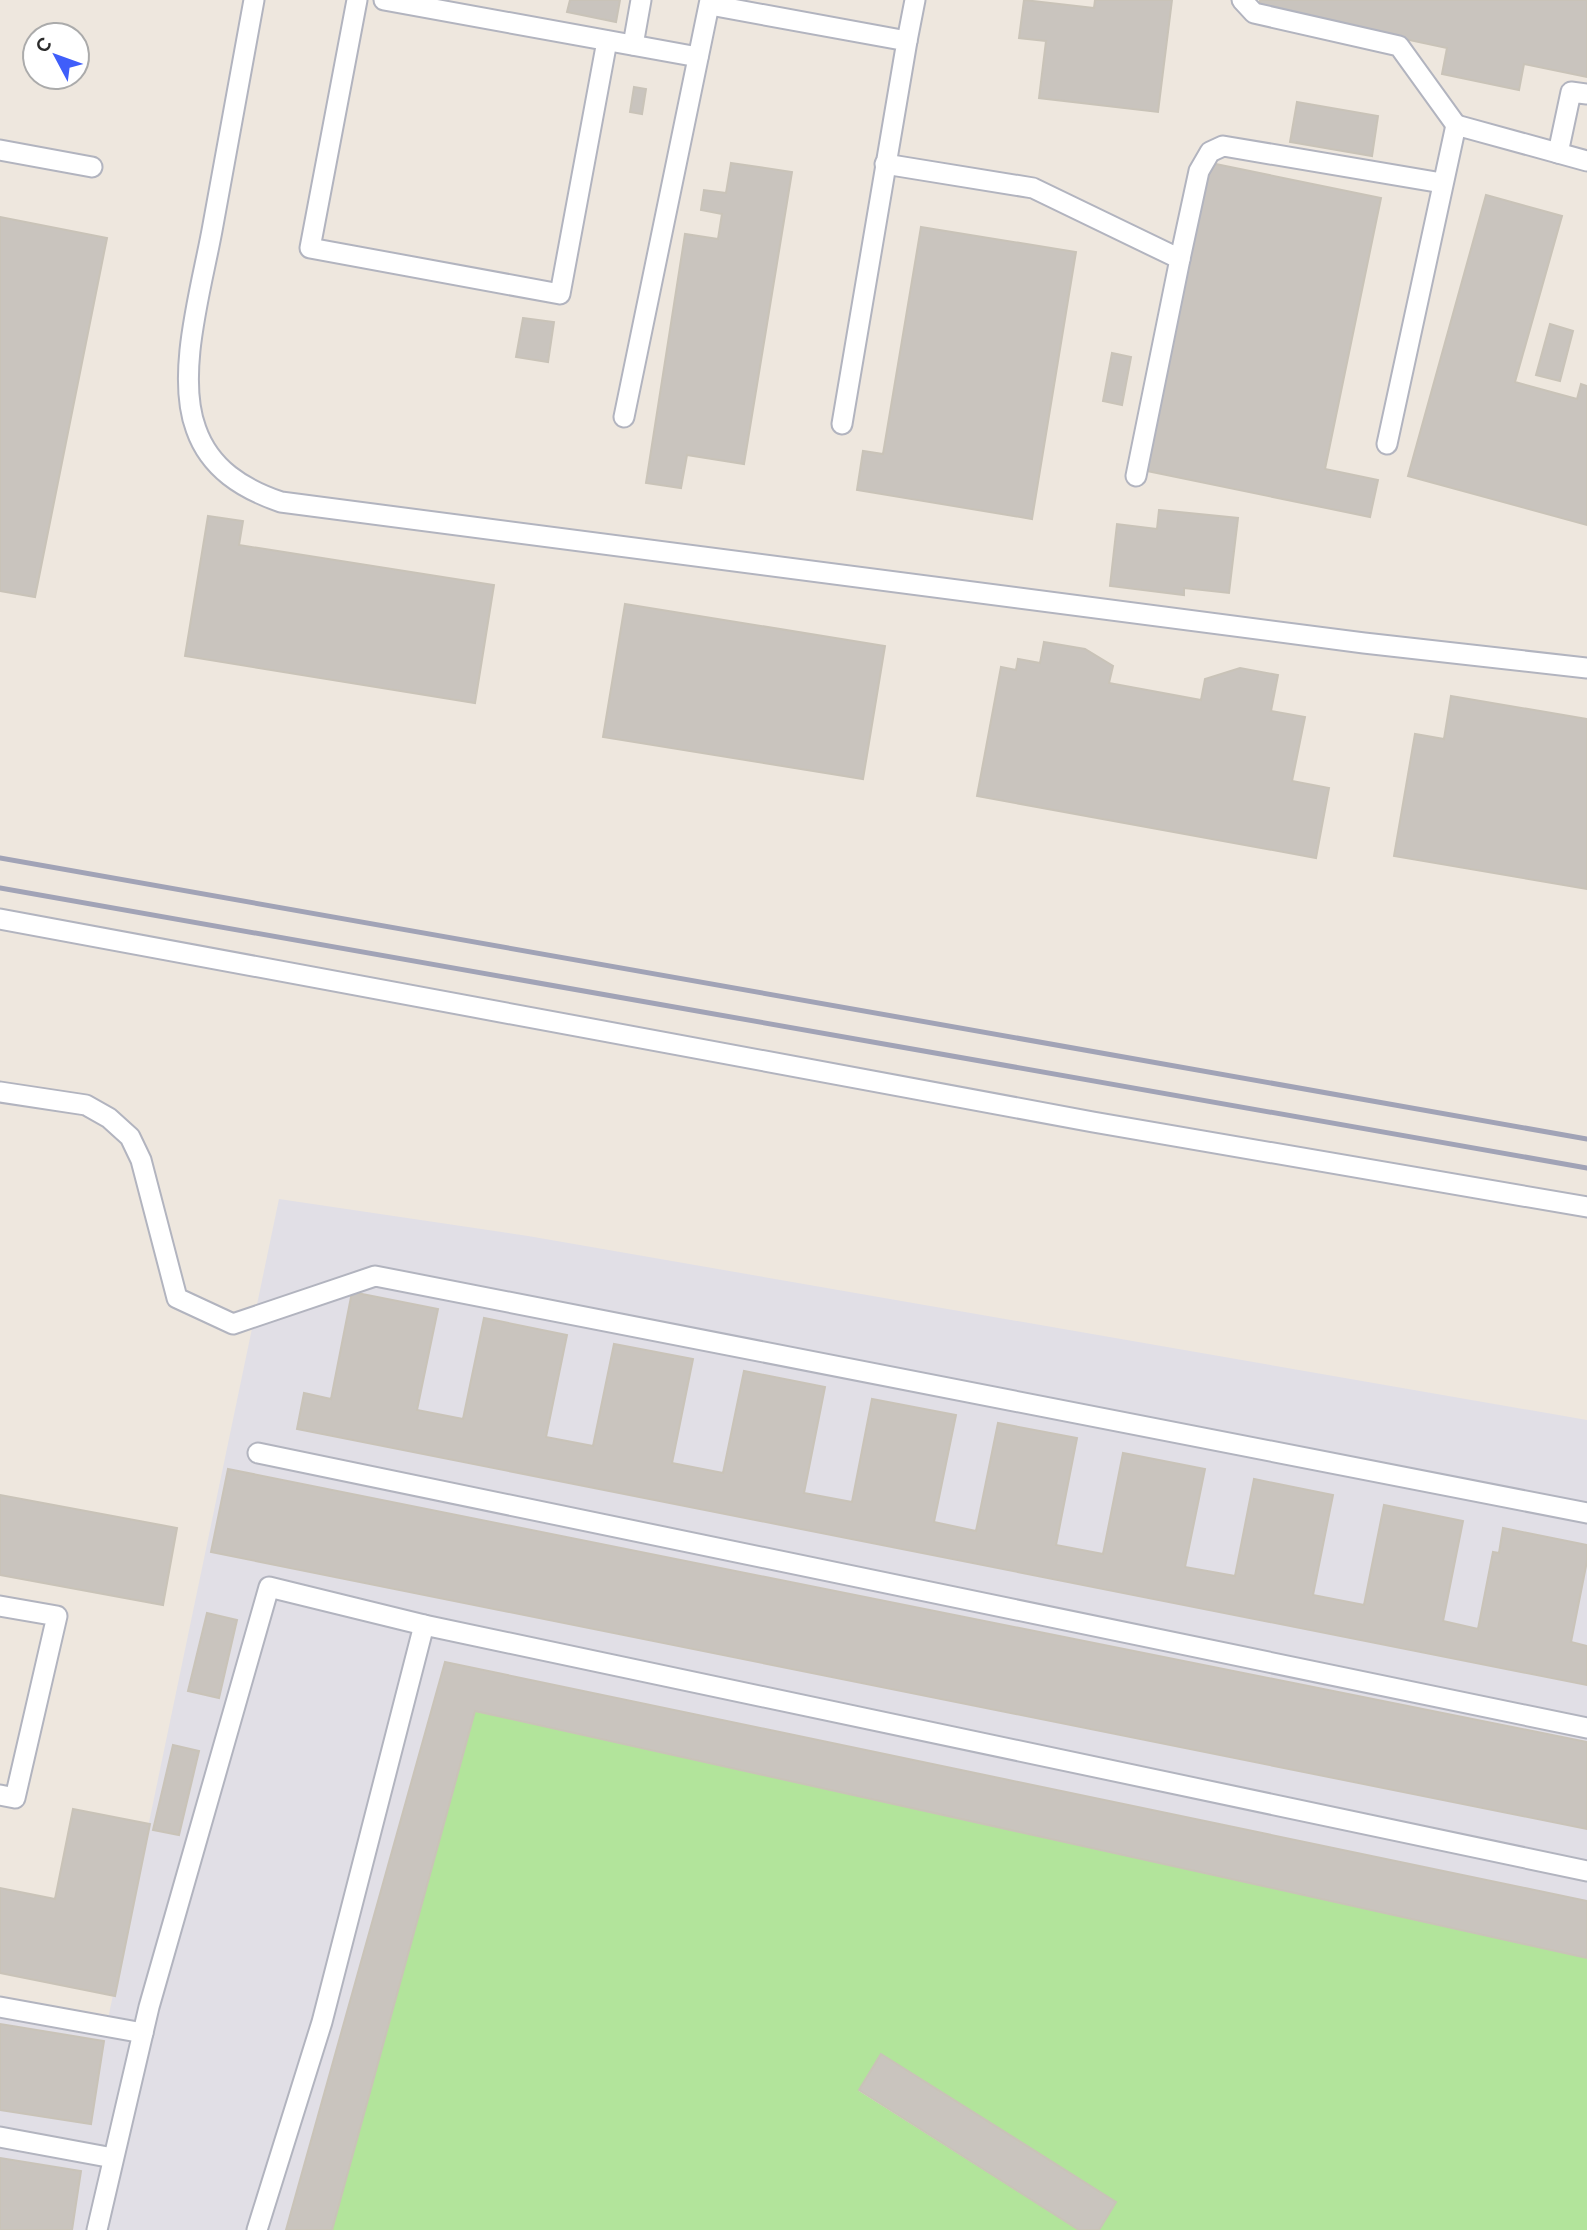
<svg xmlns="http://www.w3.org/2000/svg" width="1587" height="2230" font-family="Raleway,sans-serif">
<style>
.industrial{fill:#e1dfe6}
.green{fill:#b2e49b}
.building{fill:#c9c4be;stroke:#c9c3b8;stroke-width:2}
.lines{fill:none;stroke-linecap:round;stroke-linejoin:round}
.lane-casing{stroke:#b2b4bf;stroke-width:23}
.lane{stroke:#fff;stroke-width:19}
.rail{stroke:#a1a3b6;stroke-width:5}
</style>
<rect width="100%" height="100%" fill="#eee7de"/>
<polygon class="industrial" points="279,1199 528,1236 1587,1420 1587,1958 475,1712 332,2230 0,2230 0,1999 108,2019"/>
<polygon class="green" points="475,1711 1587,1958 1587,2230 1099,2230 1116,2202 881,2054 859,2091 1079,2230 332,2230"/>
<g class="building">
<polygon points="570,0 620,0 616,22 567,12"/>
<polygon points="1024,0 1094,8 1095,0 1172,0 1158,112 1039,98 1046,41 1019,38"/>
<polygon points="1260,0 1587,0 1587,77 1524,64 1519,90 1442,74 1447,48 1259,8"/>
<polygon points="634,87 646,89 642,114 630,112"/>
<polygon points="1297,102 1378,116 1372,156 1290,142"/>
<polygon points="1206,162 1381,198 1325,469 1378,480 1370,517 1142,470"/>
<polygon points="731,163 792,172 744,464 687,455 681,488 646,483 685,234 718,239 722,214 701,210 704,190 726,193"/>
<polygon points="1486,195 1562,216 1515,382 1577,399 1581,384 1587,386 1587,525 1408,476"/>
<polygon points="0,217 107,238 35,597 0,591"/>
<polygon points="921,227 1076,252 1032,519 857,490 863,451 883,454"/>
<polygon points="523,318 554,322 548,362 516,357"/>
<polygon points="1550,324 1573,331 1560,381 1536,375"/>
<polygon points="1112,353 1131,357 1122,405 1103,401"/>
<polygon points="1159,510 1238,518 1229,593 1184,588 1184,595 1110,586 1117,524 1157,529"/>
<polygon points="208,516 243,521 239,545 494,585 475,703 185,656"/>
<polygon points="625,604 885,646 863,779 603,737"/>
<polygon points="1044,642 1085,649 1113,666 1109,683 1201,700 1205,679 1240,668 1278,675 1271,711 1305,717 1292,781 1329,788 1316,858 977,796 1001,667 1016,670 1018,659 1040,663"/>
<polygon points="1451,696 1587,719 1587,889 1394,856 1415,734 1444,739"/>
<polygon points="352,1292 438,1309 417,1410 463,1419 484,1318 567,1335 546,1437 593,1446 614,1344 693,1359 672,1463 723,1473 744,1371 825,1387 804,1493 852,1502 872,1399 956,1415 934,1522 976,1531 998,1423 1077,1438 1056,1545 1103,1554 1123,1453 1205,1469 1185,1567 1235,1576 1254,1479 1333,1495 1313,1595 1364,1605 1384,1505 1463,1521 1443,1621 1478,1629 1493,1552 1499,1553 1503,1528 1587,1545 1587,1561 1571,1642 1587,1646 1587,1685 297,1429 304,1393 331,1399"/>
<polygon points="228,1469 1587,1742 1587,1829 211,1552"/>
<polygon points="0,1495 177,1528 163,1605 0,1575"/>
<polygon points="207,1613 237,1620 219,1698 188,1691"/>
<polygon points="445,1662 1587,1901 1587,1958 475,1711 332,2230 286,2230"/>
<polygon points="173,1745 199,1751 179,1835 153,1830"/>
<polygon points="73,1809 150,1824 115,1996 0,1973 0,1888 55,1899"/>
<polygon points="0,2024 104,2041 91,2124 0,2110"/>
<polygon points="881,2054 1116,2202 1099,2230 1079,2230 859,2090"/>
<polygon points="0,2158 81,2171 72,2230 0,2230"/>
</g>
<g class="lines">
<g class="lane-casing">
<g id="lane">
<path d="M254,0C241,75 227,150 213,225C203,283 175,373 196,429C210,469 243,489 281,502L1364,643L1587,668"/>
<polyline points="357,0 310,248 560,294 607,41"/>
<polyline points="384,0 698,57"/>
<polyline points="1242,0 1254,13 1399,46 1456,125"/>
<polyline points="710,5 907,41 842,424"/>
<polyline points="907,41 915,0"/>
<polyline points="633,45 641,0"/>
<polyline points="0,150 92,167"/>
<polyline points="1558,153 1571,92 1587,94"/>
<polyline points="885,164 1033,188 1180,259 1199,171 1210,152 1223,146 1442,183"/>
<polyline points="624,417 710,0"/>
<polyline points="1387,444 1456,125 1587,161"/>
<polyline points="1136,476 1180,259"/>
<polyline points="0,919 1093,1122 1587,1207"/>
<polyline points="0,1092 86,1105 109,1118 130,1137 141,1160 177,1298 233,1324 375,1276 1587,1513"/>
<polyline points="258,1453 1587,1728"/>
<polyline points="0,1606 57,1616 15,1798 0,1795"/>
<polyline points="0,2007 143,2033"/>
<polyline points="0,2137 113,2158"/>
<polyline points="97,2230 149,2007 269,1587 424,1625"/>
<polyline points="257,2230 322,2022 424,1625 1587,1871"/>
</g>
</g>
<use href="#lane" class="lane"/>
<g class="rail">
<polyline points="0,858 1587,1139"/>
<polyline points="0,888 1587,1168"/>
</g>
</g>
<g transform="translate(56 56) rotate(311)"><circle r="33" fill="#ffffff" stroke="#ababab" stroke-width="2"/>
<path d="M0-5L12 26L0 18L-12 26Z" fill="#3f5efa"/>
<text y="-10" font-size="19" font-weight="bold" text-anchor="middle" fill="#2c2c2c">С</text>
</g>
</svg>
